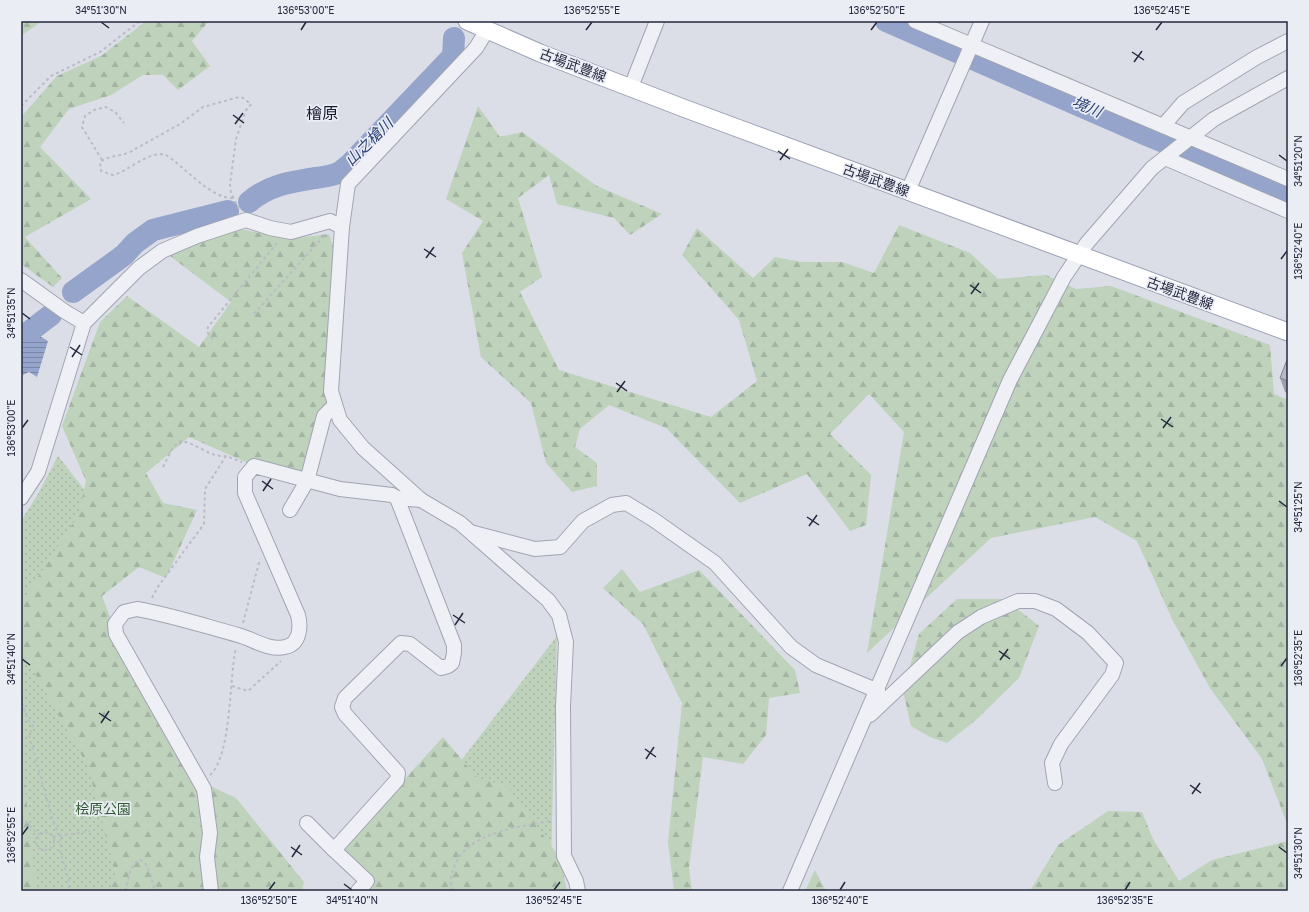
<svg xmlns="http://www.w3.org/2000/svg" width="1309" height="912" font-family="'Golos Text','Noto Sans JP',sans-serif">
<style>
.grass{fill:url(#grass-dots)}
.forest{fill:url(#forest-firs)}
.water{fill:url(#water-rules)}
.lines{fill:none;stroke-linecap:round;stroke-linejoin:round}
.river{stroke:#94a4ca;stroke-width:22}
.minor-casing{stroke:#a1a4b1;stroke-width:16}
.major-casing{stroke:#9aa0b4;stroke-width:19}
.path{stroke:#babcc5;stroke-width:2;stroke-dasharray:3 3;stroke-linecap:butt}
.minor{stroke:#eff0f5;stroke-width:14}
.major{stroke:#fff;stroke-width:17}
.wall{fill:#9d9fab}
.building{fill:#b6b9c7;stroke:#7f828b}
.ticks{fill:none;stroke:#25293e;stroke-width:1.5}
.labels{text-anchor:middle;stroke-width:3.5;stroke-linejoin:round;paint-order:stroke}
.street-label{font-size:14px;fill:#25293e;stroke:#ebedf5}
.park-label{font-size:14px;fill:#325b31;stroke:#ebedf5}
.water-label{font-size:15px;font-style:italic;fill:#2c4074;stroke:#ebedf5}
.quarter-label{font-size:16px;fill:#171b2f;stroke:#ebedf5}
.neatline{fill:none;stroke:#25293e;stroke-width:1.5}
.ticks-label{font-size:10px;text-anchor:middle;fill:#25293e}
</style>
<defs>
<pattern id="grass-dots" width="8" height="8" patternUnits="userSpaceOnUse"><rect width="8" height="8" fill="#bed2bc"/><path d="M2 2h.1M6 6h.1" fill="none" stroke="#a3b4a3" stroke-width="1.8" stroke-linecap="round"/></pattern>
<pattern id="forest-firs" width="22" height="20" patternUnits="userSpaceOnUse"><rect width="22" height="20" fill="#bed2bc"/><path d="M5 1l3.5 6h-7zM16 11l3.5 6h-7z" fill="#a3b4a3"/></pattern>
<pattern id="water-rules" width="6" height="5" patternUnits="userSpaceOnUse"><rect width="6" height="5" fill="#94a4ca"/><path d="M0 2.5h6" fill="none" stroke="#7986a5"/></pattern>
</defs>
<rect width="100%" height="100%" fill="#dcdee7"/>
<g class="grass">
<polygon points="58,456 90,497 54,598 262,891 21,891 21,521 38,494"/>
<polygon points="557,636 551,862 460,762"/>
</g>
<g class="forest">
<polygon points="21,21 42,21 21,36"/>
<polygon points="146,21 209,21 192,41 210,66 178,90 163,75 143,75 111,95 69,109 40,147 91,199 25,237 62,278 53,287 21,264 21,117 57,76 101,56"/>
<polygon points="478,106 500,137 522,132 597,186 662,214 630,235 614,218 557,204 549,175 518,198 542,277 520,292 559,370 711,417 757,381 739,320 682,255 697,228 753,278 775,257 802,262 842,262 874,273 899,225 970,253 998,279 1046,275 1076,289 1111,286 1270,345 1274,394 1288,400 1288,826 1262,759 1210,688 1173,621 1137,541 1095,517 991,538 867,653 904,432 869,394 830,434 871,475 866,525 850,531 807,474 740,503 666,428 609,405 580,429 575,447 597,463 597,486 572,492 546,463 531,403 481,357 462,253 483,221 446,199"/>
<polygon points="231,227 289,239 329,234 337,257 332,408 298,485 189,437 146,473 163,503 197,510 166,578 139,567 102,596 125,656 195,779 236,798 304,882 302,891 111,891 115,872 88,767 21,649 21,603 79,514 86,481 62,426 100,322 127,296 199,347 231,302 170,256"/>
<polygon points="622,569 640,592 699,570 795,670 800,693 769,698 766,735 743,764 703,757 689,868 692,891 674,891 668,842 682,703 643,624 603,588"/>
<polygon points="957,599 1005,599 1039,626 1019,678 976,720 947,743 930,737 911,726 903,691 919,634"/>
<polygon points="443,737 479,780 506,784 560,858 567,891 363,891 342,848"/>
<polygon points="21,750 36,887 35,891 21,891"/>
<polygon points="1108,811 1142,812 1153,839 1179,881 1212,860 1288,841 1288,891 1030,891 1058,845"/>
<polygon points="815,870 826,891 805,891"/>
</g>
<polygon class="water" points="21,325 48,341 37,377 29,372 21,376"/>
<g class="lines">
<g class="river">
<polyline points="886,21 1142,133 1288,193"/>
<path d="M249,202C268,185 291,182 315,178C323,177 333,176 340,172C343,170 346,167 350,164L453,56L454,38"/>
<polyline points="73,292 124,255 135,243 153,230 228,211"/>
<polyline points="30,331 51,315"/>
</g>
<g class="minor-casing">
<g id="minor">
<polyline points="915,21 1288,179"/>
<polyline points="487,30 476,48 348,184 342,227 331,391 340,420 363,448 421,500 460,523 548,600 559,615 566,642 563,706 564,856 576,881 578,891"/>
<polyline points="631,87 657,21"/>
<polyline points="1163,126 1183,103 1257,57 1288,41"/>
<polyline points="1165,158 1288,211"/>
<polyline points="908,191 982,21"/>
<polyline points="21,280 64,311 84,323"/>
<polyline points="21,498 38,472 84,323 139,268 162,251 197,236 246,220 270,228 291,232 330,221 342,227"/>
<polyline points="290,510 307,481 324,416 334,406"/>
<polyline points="474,533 535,549 560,547 583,521 612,505 626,503 654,520 715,563 791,647 816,665 878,691"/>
<polyline points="870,715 958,632 981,617 1018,601 1035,601 1056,609 1088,633 1116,663 1112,675 1061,744 1052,763 1055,783"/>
<polyline points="307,823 334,850 397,780 398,773 345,714 342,707 345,698 401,643 410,644 441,668 448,666 452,663 454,653 454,645 397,498"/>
<polyline points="334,850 367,881 358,891"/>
<path d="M211,891L207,857L210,833L204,789L116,634L115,624L124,612L137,609C171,615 205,626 238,635C253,639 269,651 285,647C300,644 301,627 298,615L245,493V477L254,466L340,489L392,495L397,498L421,500"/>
<polyline points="790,891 1010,380 1064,277 1087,243 1152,168 1214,119 1288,78"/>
</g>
</g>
<g class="major-casing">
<polyline id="major" points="467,21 540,53 686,109 1288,332"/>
</g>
<g class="path">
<polyline points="21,106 51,76 100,52 140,21"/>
<polyline points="102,160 82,127 85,116 94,110 106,107 115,112 124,123"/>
<path d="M233,198C211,199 185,167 166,155C148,150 130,171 113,175L101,171L100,162C109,155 119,157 130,152L180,124L203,107L239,97L243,98L251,104"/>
<polyline points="239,209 231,193 230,184 236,139 246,110 253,102"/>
<polyline points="254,314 324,236"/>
<polyline points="213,339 207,332 208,327 277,243"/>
<path d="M163,467L173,447L181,441C196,443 209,457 225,456"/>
<polyline points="152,598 157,588 204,524 205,489 226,456 242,462"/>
<polyline points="243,623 260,559"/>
<polyline points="21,685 22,703 28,720 33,726 29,736 54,824 61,838 60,850 69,882 69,891"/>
<polyline points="232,686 248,691 281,661"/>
<path d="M210,775C232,755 229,677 236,648"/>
<polyline points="21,817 39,835"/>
<circle cx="45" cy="841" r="9"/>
<polyline points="53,837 90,831"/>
<path d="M125,891L131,869L138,860C149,859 152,882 155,891"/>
<path d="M452,891C450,884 451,876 453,870C464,832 519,827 551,821"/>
</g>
<use href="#minor" class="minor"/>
<use href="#major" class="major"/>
</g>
<polygon class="wall" points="1288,361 1288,393 1285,392 1280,378"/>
<polygon class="building" points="1287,360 1288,361 1288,381 1280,378"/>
<path class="ticks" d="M101,22L109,28M301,30L306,22M586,30L592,22M871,30L877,22M1156,30L1162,22M1132,52L1144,60M1134,62L1142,51M233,115L244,123M235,124L243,113M778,151L790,159M1279,155L1287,161M780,160L788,149M424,249L436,257M426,258L434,247M1281,259L1287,251M970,285L981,293M971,294L979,283M22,313L30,319M70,347L82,355M72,357L80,345M616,383L627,391M617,392L625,381M1161,419L1173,427M22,428L28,420M1163,428L1171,417M262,481L273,489M263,491L271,479M1279,501L1287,507M807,517L819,525M809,526L817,515M453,615L465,623M455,625L463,613M999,651L1010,659M22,659L30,665M1000,660L1008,649M1281,666L1287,658M99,713L111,721M101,723L109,711M645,749L656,757M646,759L654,747M1190,785L1201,793M1192,794L1200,783M22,835L28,827M291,847L302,855M1279,847L1287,853M292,857L300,845M344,884L352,890M269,890L275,882M554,890L560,882M840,890L845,882M1125,890L1130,882"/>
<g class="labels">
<g class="street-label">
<text transform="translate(573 65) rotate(21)" y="5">古場武豊線</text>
<text transform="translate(876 180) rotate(20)" y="5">古場武豊線</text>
<text transform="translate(1180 293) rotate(20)" y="5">古場武豊線</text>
</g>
<g class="park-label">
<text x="103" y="814">桧原公園</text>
</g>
<g class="water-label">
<text transform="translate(1087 107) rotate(23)" y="5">境川</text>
<text transform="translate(369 142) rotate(-45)" y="5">山之槍川</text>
</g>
<g class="quarter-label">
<text x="322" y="119">檜原</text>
</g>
</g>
<rect width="1309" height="912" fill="none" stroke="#ebedf5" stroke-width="44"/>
<rect x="22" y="22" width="1265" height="868" class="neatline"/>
<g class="ticks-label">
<text x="101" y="14">34°51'30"N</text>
<text x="306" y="14">136°53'00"E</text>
<text x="592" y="14">136°52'55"E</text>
<text x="877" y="14">136°52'50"E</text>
<text x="1162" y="14">136°52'45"E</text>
<text transform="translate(1298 161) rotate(-90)" y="4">34°51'20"N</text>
<text transform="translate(1298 251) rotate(-90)" y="4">136°52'40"E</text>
<text transform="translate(11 313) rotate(-90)" y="4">34°51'35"N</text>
<text transform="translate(11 428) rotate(-90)" y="4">136°53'00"E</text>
<text transform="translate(1298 507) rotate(-90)" y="4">34°51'25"N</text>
<text transform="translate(1298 658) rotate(-90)" y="4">136°52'35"E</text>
<text transform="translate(11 659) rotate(-90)" y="4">34°51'40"N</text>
<text transform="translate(11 835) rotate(-90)" y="4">136°52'55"E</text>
<text transform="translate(1298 853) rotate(-90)" y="4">34°51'30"N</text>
<text x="269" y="904">136°52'50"E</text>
<text x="352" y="904">34°51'40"N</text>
<text x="554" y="904">136°52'45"E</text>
<text x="840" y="904">136°52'40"E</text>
<text x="1125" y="904">136°52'35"E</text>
</g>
</svg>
